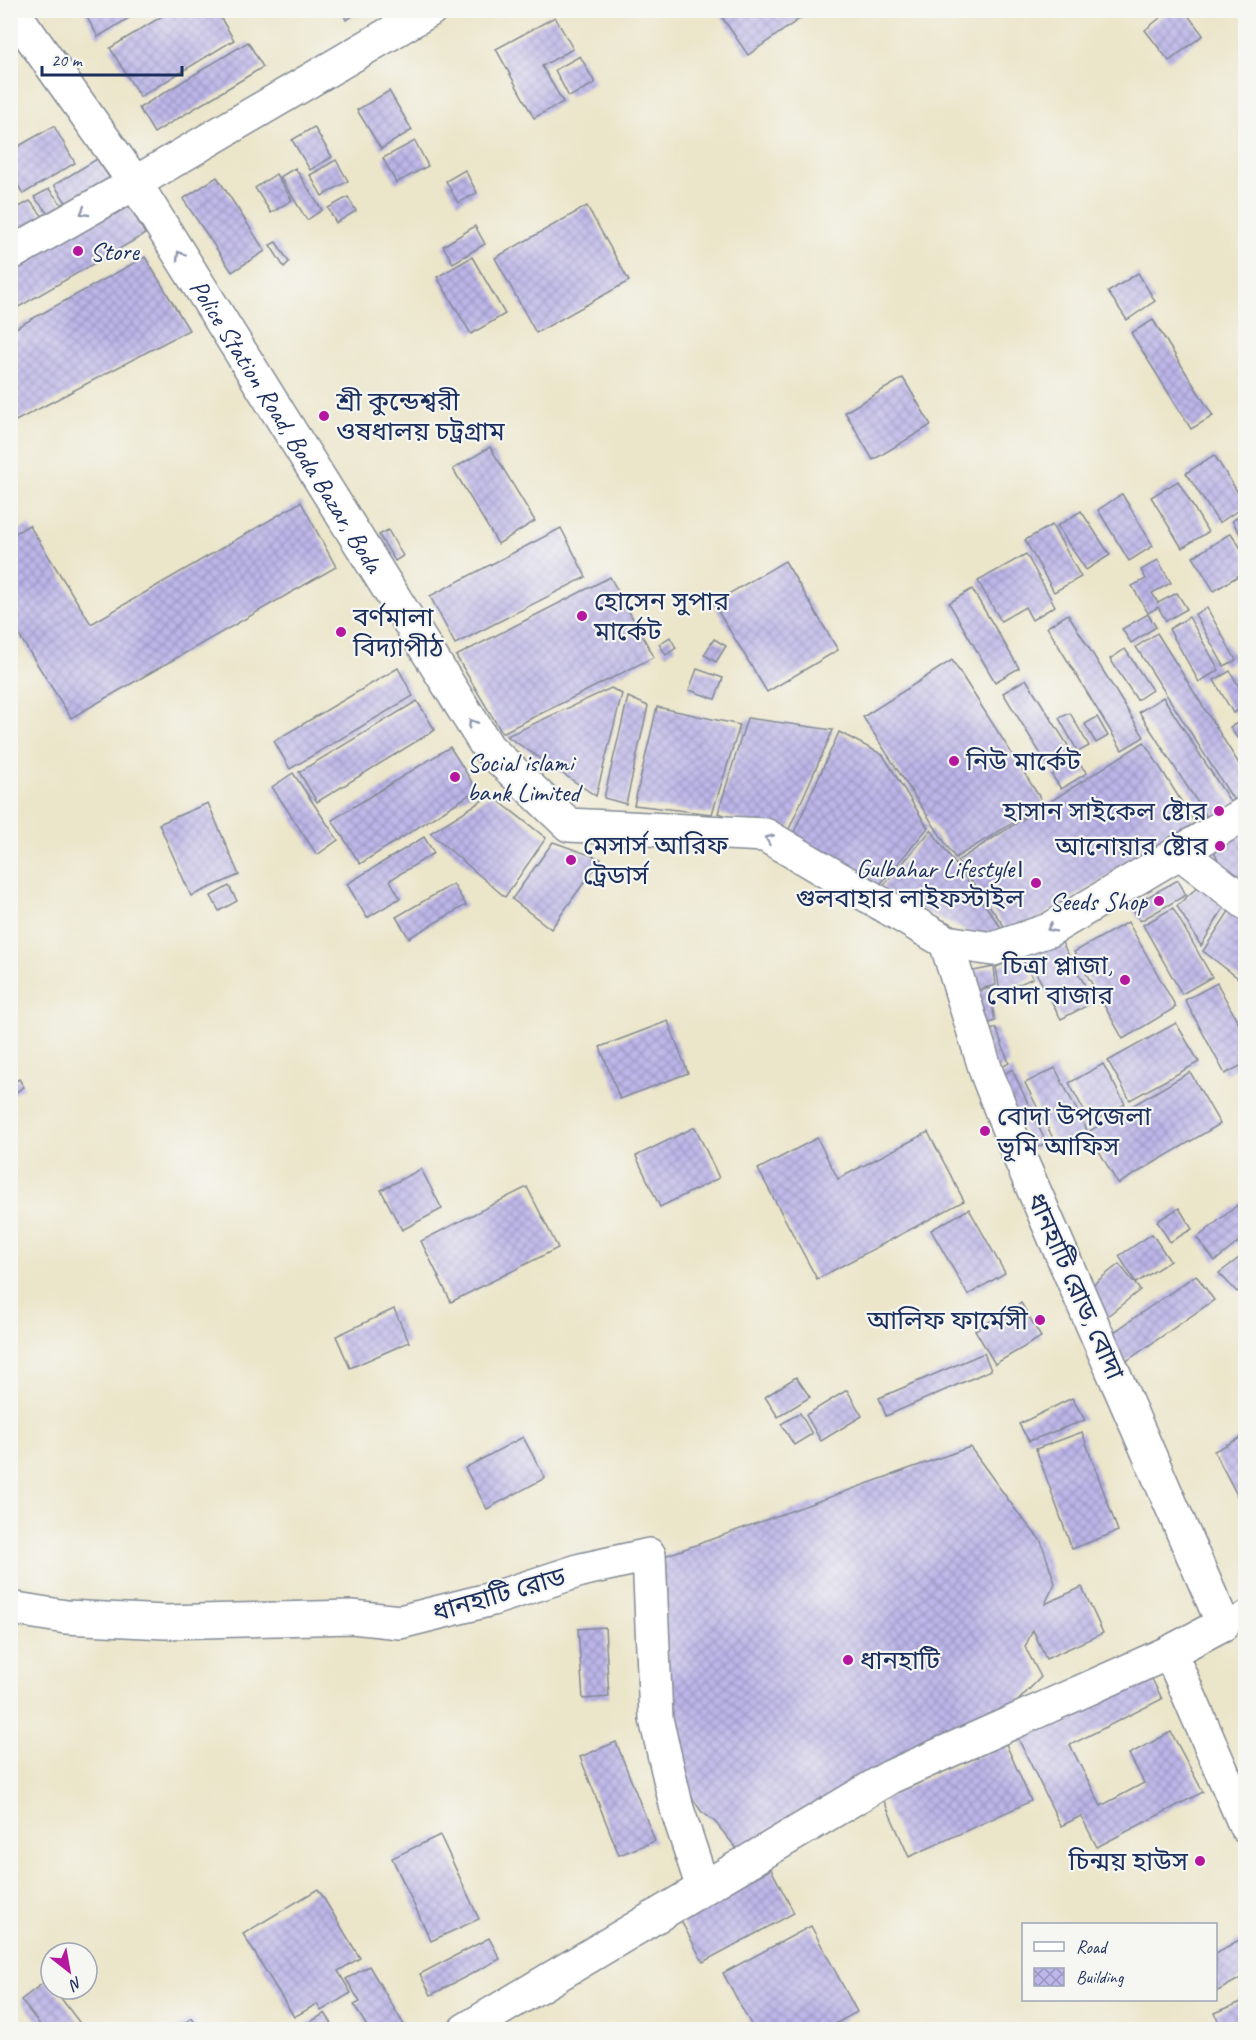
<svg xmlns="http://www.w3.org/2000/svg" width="1256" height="2040" font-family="Caveat,'Noto Sans Bengali',sans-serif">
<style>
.building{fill:url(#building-cross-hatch)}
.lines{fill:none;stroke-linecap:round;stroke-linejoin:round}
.service-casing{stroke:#838a94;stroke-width:22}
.minor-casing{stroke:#838a94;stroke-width:36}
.tertiary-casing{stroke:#838a94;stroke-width:36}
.primary-casing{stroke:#838a94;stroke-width:36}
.service{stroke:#fff;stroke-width:20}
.minor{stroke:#fff;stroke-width:33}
.tertiary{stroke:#fff;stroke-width:33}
.primary{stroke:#fff;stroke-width:33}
.oneway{stroke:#8d97ae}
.poi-dot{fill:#b5179e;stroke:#f6f6f2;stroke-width:2}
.labels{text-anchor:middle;stroke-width:4.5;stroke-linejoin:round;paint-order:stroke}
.poi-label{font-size:26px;fill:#1b2f5e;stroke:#f6f6f2;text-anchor:start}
.street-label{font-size:26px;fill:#1b2f5e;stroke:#f6f6f2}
</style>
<defs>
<pattern id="building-cross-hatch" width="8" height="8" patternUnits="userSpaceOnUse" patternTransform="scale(1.5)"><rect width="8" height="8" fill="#bdb6e9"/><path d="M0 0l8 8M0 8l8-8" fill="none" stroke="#9994c0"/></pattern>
</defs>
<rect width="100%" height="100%" fill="#f6f6f2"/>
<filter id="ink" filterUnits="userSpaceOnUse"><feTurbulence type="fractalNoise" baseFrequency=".0167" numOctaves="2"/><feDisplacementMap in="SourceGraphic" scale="12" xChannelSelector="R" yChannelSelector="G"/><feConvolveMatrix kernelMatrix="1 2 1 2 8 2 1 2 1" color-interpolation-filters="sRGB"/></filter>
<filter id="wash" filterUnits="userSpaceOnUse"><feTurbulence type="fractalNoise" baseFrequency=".008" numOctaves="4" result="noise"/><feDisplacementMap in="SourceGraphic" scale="24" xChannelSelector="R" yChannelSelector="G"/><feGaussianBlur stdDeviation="1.35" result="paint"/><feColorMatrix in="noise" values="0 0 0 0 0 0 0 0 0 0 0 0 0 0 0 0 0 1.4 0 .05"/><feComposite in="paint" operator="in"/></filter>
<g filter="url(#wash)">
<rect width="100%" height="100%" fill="#ebe5c9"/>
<g id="blocks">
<g class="building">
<polygon points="83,10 142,10 98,37"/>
<polygon points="172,10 216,10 234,40 140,97 110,48"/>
<polygon points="342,10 363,10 346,20"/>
<polygon points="717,10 812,10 748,55"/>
<polygon points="1170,10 1184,10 1203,35 1169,61 1145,30"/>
<polygon points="555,17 573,49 542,66 563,102 534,118 496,49"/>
<polygon points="248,42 263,67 154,133 139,108"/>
<polygon points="580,56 595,83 569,97 555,70"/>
<polygon points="389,91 412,130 381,149 357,110"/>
<polygon points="54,126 75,163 23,194 10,172 10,151"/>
<polygon points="314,127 332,157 310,170 292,140"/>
<polygon points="415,141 428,166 396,183 383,158"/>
<polygon points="97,159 113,183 70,208 54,185"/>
<polygon points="336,160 348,181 322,196 310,175"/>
<polygon points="295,168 322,210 307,220 280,177"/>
<polygon points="465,170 477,193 458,203 446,181"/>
<polygon points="276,174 292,200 271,213 255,188"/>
<polygon points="217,177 265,251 232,272 183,199"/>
<polygon points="49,189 66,210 52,218 34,197"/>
<polygon points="348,197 356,211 336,223 328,208"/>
<polygon points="30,201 46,220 18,237 10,229 10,212"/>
<polygon points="127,201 145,234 10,312 10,268"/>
<polygon points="587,206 629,281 536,333 495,258"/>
<polygon points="475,226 485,244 453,263 443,246"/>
<polygon points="276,242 289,262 284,267 270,245"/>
<polygon points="145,257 189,330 10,424 10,331"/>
<polygon points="472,257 505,314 471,334 437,277"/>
<polygon points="1138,273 1155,301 1127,320 1108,292"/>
<polygon points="1153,320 1213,416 1191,429 1131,333"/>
<polygon points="903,378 931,425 873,460 845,412"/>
<polygon points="490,447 535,521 498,544 453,469"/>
<polygon points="1214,455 1246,505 1219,523 1186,473"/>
<polygon points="1178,481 1208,532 1182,548 1151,497"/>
<polygon points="1122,494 1153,546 1129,561 1098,510"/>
<polygon points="301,502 336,567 71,718 10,621 10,536 29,525 91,624"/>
<polygon points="1081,511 1110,555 1086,570 1057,526"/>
<polygon points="1246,512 1246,543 1232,521"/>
<polygon points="1052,525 1081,577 1054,592 1025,540"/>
<polygon points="561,528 586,577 455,644 430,596"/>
<polygon points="388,530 403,556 395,561 379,535"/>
<polygon points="1231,533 1246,556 1246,571 1214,591 1193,557"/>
<polygon points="1026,554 1055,606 1032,620 1025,607 1001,621 978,581"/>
<polygon points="1158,560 1171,583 1152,593 1158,603 1177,593 1187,609 1166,621 1158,607 1148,613 1132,586 1146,579 1141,570"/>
<polygon points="785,561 838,650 767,692 713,603"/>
<polygon points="610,577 654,657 502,733 456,656"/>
<polygon points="972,589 1019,668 995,682 949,603"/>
<polygon points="1207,608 1236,660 1224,666 1195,614"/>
<polygon points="1068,614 1144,737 1122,750 1047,627"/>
<polygon points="1148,614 1156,627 1131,643 1122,629"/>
<polygon points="1189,617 1219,670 1199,682 1169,629"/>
<polygon points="1157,633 1246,775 1246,802 1238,807 1136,647"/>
<polygon points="670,637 676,648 666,655 659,644"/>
<polygon points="714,639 726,646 716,662 704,655"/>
<polygon points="1125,649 1152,690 1137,700 1110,659"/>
<polygon points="952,660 1044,804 955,858 863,717"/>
<polygon points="398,668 413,696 290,769 274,741"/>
<polygon points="697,669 723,678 715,699 689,690"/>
<polygon points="1230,671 1246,699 1246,706 1233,713 1214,680"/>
<polygon points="1026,679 1074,755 1050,769 1003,693"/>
<polygon points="611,688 622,694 596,796 507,736"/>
<polygon points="628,697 648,706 626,804 604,798"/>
<polygon points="1163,697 1235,809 1212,825 1139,712"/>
<polygon points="417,701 435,730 317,802 299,772"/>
<polygon points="657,707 740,725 712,814 634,805"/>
<polygon points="1070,713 1089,746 1078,752 1059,718"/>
<polygon points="1097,717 1108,736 1096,743 1085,724"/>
<polygon points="747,718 833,730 785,838 757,825 718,813"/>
<polygon points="1246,718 1246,733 1237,738 1230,727"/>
<polygon points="839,732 883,755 928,828 876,889 790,841"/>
<polygon points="1144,742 1195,823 1041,917 1009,933 957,861"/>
<polygon points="450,747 477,790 360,864 332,820"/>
<polygon points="1075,759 1087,773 1061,789 1052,775"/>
<polygon points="293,773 338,840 317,855 272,787"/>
<polygon points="491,795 546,838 505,897 430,833"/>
<polygon points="208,803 239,875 191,896 159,824"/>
<polygon points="1236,827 1246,849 1246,882 1231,888 1209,840"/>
<polygon points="931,830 1010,940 1000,946 879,891"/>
<polygon points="424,837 434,853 390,880 400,898 367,918 347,884"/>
<polygon points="553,842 601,859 551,929 512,899"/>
<polygon points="1178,880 1186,895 1140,921 1131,906"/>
<polygon points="1205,880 1229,899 1201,946 1177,906"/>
<polygon points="453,884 466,905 409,938 396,917"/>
<polygon points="229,886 237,901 219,911 211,896"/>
<polygon points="1235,902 1246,910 1246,984 1203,951"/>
<polygon points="1173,908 1212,977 1182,994 1143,925"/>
<polygon points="1128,922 1176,1007 1123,1039 1074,952"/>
<polygon points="1060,939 1094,1002 1061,1019 1026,954"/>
<polygon points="1021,957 1033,978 1000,993 996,967"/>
<polygon points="994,967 996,985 967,992 963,973"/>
<polygon points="1217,983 1246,1037 1246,1063 1225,1074 1185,1000"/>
<polygon points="989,988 995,1021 982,1026 971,994"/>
<polygon points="668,1021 688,1073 620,1099 600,1047"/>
<polygon points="1176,1023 1199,1062 1130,1100 1108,1061"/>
<polygon points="996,1028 1009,1063 997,1070 984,1033"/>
<polygon points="1103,1064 1125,1104 1091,1123 1069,1083"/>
<polygon points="1055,1068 1088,1132 1190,1072 1220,1124 1118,1184 1088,1132 1058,1148 1025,1083"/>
<polygon points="1012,1069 1046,1143 1032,1150 1000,1077"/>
<polygon points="19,1079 24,1087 10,1096 10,1084"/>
<polygon points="695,1127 719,1178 660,1207 636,1156"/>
<polygon points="928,1132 964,1201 817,1279 758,1169 817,1138 838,1179"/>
<polygon points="421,1169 442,1209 402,1230 381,1190"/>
<polygon points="527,1187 558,1248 451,1302 421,1241"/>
<polygon points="1246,1198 1246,1236 1215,1261 1197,1238"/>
<polygon points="1179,1208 1192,1229 1170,1242 1157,1221"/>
<polygon points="969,1209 1005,1273 968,1295 931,1230"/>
<polygon points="1152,1234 1170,1261 1136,1283 1119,1256"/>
<polygon points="1246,1253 1246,1283 1237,1292 1219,1273"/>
<polygon points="1119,1264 1140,1290 1105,1318 1085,1291"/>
<polygon points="1196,1275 1214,1300 1125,1362 1107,1337"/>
<polygon points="1021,1303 1041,1337 995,1364 975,1330"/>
<polygon points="394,1309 409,1342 350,1368 336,1336"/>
<polygon points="984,1353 991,1370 886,1416 879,1398"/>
<polygon points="796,1377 810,1397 778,1417 765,1397"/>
<polygon points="847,1390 862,1416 821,1441 806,1415"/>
<polygon points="1072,1398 1085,1420 1029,1441 1019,1424"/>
<polygon points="800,1413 812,1434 794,1445 781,1424"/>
<polygon points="1082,1432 1118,1531 1072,1549 1036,1449"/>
<polygon points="1246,1435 1246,1512 1214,1451"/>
<polygon points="523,1437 545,1478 487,1509 465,1468"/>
<polygon points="970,1447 1015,1509 1041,1541 1055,1583 1045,1604 1082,1587 1103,1633 1046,1659 1033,1630 1025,1647 1041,1677 1011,1708 738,1850 715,1822 701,1811 690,1795 674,1743 659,1558"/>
<polygon points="605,1627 609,1697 583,1699 578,1629"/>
<polygon points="1147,1669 1162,1699 1070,1745 1101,1806 1144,1783 1129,1754 1171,1732 1203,1792 1097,1847 1081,1816 1061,1826 1016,1734"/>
<polygon points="616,1742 655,1841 619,1855 580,1757"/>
<polygon points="1006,1744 1031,1801 909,1857 883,1799"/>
<polygon points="440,1835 479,1919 431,1941 392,1858"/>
<polygon points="771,1869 794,1913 703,1962 680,1919"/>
<polygon points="318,1889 360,1958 338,1971 351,1993 321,2011 317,2004 294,2017 243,1934"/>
<polygon points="811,1926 857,2012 824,2030 754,2030 723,1973"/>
<polygon points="1246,1936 1246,1975 1216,1992 1216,1953"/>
<polygon points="489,1938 500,1959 431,1995 420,1974"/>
<polygon points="369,1966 407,2030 369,2030 354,2005 360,2002 346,1979"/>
<polygon points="47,1980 51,1985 51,1989 54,1989 85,2030 44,2030 21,2000"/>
<polygon points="1246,2000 1246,2030 1222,2030 1215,2013"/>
<polygon points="325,2013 336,2030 304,2030 302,2027"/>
<polygon points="192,2018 199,2030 173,2030"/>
</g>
</g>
</g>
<g filter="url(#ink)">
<use href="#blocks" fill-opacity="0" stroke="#838a94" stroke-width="1.5"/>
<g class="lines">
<g class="service-casing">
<polyline id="service" points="1223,1624 1246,1611"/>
</g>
<g class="minor-casing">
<g id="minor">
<polyline points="12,10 135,183 430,10"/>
<polyline points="1179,852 1246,903"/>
<polyline points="10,1608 66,1617 165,1622 352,1617 400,1622 492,1599 581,1570 649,1555 656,1719 677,1809 703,1888"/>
<polyline points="1170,1652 1246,1827"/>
</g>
</g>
<g class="tertiary-casing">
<g id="tertiary">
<path id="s1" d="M10,254L135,183L488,748L569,825L765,835L946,942L993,949L1049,930L1246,813"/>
<polyline points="946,942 987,1074 1019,1156 1223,1624"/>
</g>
</g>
<g class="primary-casing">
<polyline id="primary" points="465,2030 890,1777 1170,1652 1223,1624"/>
</g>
<use href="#service" class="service"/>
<use href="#minor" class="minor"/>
<use href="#tertiary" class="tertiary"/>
<use href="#primary" class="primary"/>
</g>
<defs><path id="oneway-chevron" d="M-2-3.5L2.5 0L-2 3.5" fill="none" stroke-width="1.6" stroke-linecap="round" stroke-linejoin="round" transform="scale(1.5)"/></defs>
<g class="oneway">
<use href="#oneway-chevron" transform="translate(84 212) rotate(150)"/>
<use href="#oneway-chevron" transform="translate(180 255) rotate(-122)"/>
<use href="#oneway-chevron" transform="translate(472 723) rotate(-122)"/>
<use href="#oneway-chevron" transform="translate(769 839) rotate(-156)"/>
<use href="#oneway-chevron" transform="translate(1051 928) rotate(154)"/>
</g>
</g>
<g class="poi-dot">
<circle cx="78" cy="251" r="6"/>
<circle cx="324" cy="416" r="6"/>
<circle cx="582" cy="616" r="6"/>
<circle cx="341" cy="632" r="6"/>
<circle cx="954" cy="761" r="6"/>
<circle cx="455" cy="777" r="6"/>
<circle cx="1219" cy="811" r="6"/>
<circle cx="1220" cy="846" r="6"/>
<circle cx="571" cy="860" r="6"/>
<circle cx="1036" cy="883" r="6"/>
<circle cx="1159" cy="901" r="6"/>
<circle cx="1125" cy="980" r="6"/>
<circle cx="985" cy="1131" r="6"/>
<circle cx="1040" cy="1320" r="6"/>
<circle cx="848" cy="1660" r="6"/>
<circle cx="1200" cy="1861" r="6"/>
</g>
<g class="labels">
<g class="poi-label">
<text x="90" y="260">Store</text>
<text x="336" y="410">শ্রী কুন্ডেশ্বরী<tspan x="336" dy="30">ওষধালয় চট্রগ্রাম</tspan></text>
<text x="594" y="610">হোসেন সুপার<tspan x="594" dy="30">মার্কেট</tspan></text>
<text x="353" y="626">বর্ণমালা<tspan x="353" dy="30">বিদ্যাপীঠ</tspan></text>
<text x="966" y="770">নিউ মার্কেট</text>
<text x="467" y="771">Social islami<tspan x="467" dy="30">bank Limited</tspan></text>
<text x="1207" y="820" text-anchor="end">হাসান সাইকেল ষ্টোর</text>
<text x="583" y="854">মেসার্স আরিফ<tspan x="583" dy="30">ট্রেডার্স</tspan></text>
<text x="1208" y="855" text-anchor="end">আনোয়ার ষ্টোর</text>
<text x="1024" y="877" text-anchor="end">Gulbahar Lifestyle।<tspan x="1024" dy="30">গুলবাহার লাইফস্টাইল</tspan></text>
<text x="1147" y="910" text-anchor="end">Seeds Shop</text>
<text x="1113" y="974" text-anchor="end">চিত্রা প্লাজা,<tspan x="1113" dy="30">বোদা বাজার</tspan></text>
<text x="997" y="1125">বোদা উপজেলা<tspan x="997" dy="30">ভূমি আফিস</tspan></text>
<text x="1028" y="1329" text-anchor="end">আলিফ ফার্মেসী</text>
<text x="860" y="1669">ধানহাটি</text>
<text x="1188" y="1870" text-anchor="end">চিন্ময় হাউস</text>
</g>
<g class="street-label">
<text dy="9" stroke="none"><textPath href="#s1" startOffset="430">Police Station Road, Boda Bazar, Boda</textPath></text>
<text transform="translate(1076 1286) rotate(66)" y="9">ধানহাটি রোড, বোদা</text>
<text transform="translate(499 1594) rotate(-16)" y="9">ধানহাটি রোড</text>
</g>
</g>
<rect width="1256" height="2040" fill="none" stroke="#f6f6f2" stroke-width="36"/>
<rect x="1022" y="1923" width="195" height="78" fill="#f6f6f2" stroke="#9ea6b7" stroke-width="1.5"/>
<rect x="1034" y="1942" width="30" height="9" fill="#ffffff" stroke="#9ea6b7" stroke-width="1.5"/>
<text x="1076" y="1953" font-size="18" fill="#1b2f5e">Road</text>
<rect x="1034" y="1968" width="30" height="18" fill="url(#building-cross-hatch)" stroke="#9ea6b7" stroke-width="1.5"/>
<text x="1076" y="1983" font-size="18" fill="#1b2f5e">Building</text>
<g transform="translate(69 1971) rotate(149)"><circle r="28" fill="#f6f6f2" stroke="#9ea6b7" stroke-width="1.5"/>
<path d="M0-4.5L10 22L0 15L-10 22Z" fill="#b5179e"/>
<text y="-9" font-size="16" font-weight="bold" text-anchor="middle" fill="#1b2f5e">N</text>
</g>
<path d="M42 66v9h140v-9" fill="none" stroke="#1b2f5e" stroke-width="3"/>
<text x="51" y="66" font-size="18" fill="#1b2f5e" stroke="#f6f6f2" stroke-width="4.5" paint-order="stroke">20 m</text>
</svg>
